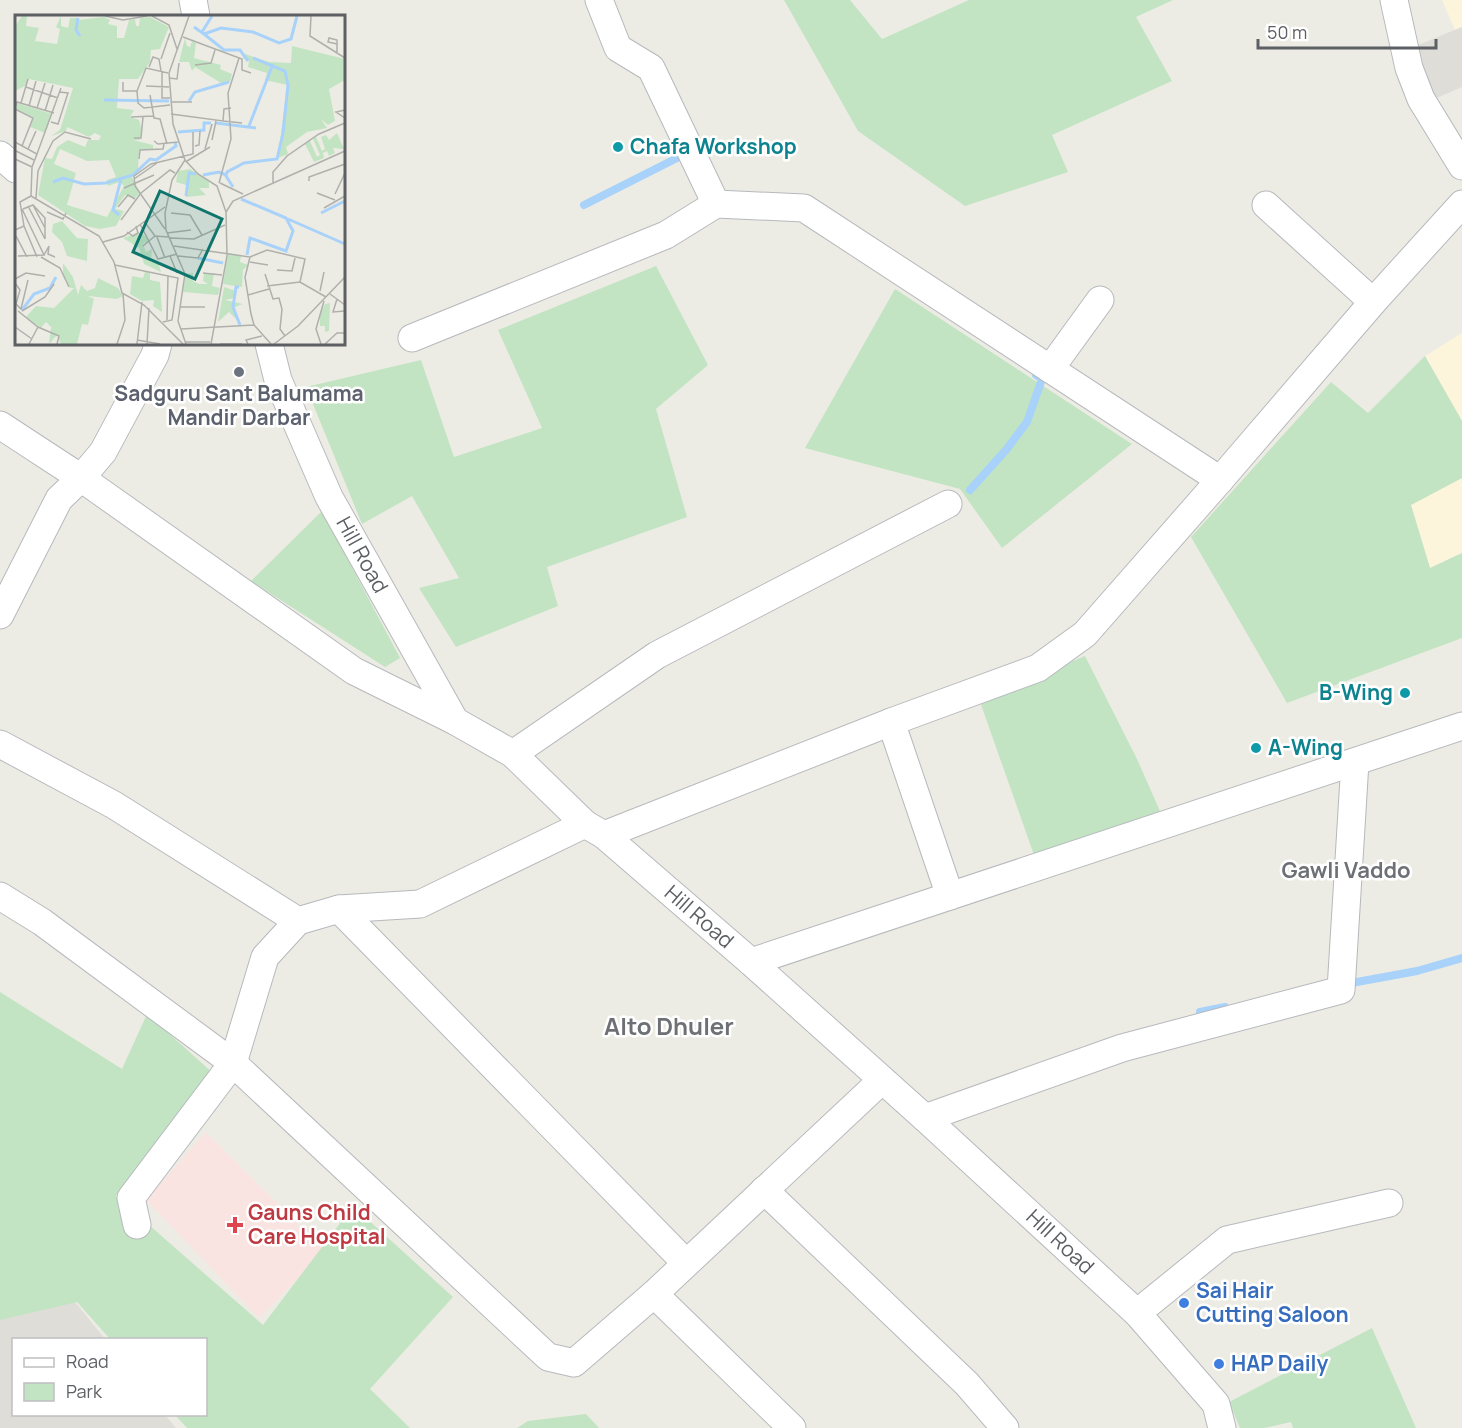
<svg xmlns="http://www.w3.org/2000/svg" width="1462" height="1428" font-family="Manrope,sans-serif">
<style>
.commercial{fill:#fcf5db}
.industrial{fill:#dfddd8}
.medical{fill:#fae4e1}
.green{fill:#c2e4c3}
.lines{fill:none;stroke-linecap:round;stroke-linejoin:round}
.stream{stroke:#a8d2fa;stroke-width:8}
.minor-casing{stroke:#b6b9bd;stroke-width:29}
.minor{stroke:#fff;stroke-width:27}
.culture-dot{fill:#0f9aa8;stroke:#fff;stroke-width:2}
.worship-dot{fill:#6b7280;stroke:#fff;stroke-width:2}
.health-dot{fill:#e0444e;stroke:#fff;stroke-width:2}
.shop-dot{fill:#3f7fe0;stroke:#fff;stroke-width:2}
.labels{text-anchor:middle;stroke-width:5;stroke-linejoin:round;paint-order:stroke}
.culture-label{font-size:21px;font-weight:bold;fill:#0d838f;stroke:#fff;text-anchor:start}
.worship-label{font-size:21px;font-weight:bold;fill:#5b616d;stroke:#fff}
.street-label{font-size:21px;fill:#5c5f63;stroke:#fff}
.health-label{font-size:21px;font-weight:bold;fill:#be3a42;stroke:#fff;text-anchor:start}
.shop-label{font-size:21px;font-weight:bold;fill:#366cbe;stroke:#fff;text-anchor:start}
.neighbourhood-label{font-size:22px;font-weight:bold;fill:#6d7175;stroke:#fff}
.quarter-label{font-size:24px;font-weight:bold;fill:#6d7175;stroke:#fff}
.inset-river{fill:none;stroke:#a8d2fa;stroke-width:3}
.inset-road{fill:none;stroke:#afb0ac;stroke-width:1.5}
.view{fill:#0f766e;fill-opacity:0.15;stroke:#0f766e;stroke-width:3}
.inset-edge{fill:none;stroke:#5c5f63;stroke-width:3}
</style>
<rect width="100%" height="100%" fill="#edece4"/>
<g class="commercial">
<polygon points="1442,0 1462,0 1462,27 1455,30"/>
<polygon points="1462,333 1462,421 1425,356"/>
<polygon points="1462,478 1462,553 1430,568 1411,505"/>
</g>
<g class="industrial">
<polygon points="1462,27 1462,87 1432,100 1413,47"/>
<polygon points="43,1262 105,1339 14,1340 14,1414 165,1415 176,1428 0,1428 0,1304"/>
</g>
<polygon class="medical" points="206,1132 325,1251 259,1318 146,1200"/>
<g class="green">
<polygon points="784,0 850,0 882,39 969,0 1173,0 1136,17 1172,81 1052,135 1068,172 965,206 858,131"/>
<polygon points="656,266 708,365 656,409 687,517 547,567 558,606 456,647 419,588 459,578 412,496 362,524 306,387 421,360 454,457 542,428 498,330"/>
<polygon points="895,289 1132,444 1002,548 960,489 805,448"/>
<polygon points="1425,356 1462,421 1462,478 1411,505 1430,568 1462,553 1462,638 1287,703 1191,537 1331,382 1368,413"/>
<polygon points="322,511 400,658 385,667 251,581"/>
<polygon points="1085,656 1137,759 1160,811 1034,855 979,699"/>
<polygon points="0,992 122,1069 147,1014 214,1074 116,1196 263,1325 353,1206 453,1297 370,1389 410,1428 187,1428 175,1415 206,1414 206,1340 110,1339 77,1302 0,1320"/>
<polygon points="1372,1328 1416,1428 1293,1428 1291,1422 1264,1428 1240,1428 1229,1402"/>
<polygon points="586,1414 599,1428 517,1428 528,1421"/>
</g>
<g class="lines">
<g class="stream">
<polyline points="584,205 683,155 681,152"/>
<polyline points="970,490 1006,450 1027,422 1042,379 1036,375"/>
<polyline points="1346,984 1417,971 1462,958"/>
<polyline points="1200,1012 1225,1007"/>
</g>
<g class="minor-casing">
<g id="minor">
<polyline points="193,0 196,16"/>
<polyline points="599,0 618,48 651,68 716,204"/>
<polyline points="1394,0 1409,68 1421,99 1462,166"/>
<polyline points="0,155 16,169"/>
<polyline points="1266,205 1373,302"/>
<polyline points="412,338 666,235 716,204 804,208 1220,480"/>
<polyline points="269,344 278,380 329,497 455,721 513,754 585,824 604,835 751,962 925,1118 1137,1313 1216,1404 1222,1428"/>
<polyline points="1050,369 1100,300"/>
<polyline points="0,425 81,478 354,671 455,721"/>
<polyline points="0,615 59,499 81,478 103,452 155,355 158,344"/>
<polyline points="891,722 950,896"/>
<polyline points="0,744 114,805 298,921"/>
<polyline points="513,754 657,655 948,504"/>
<polyline points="604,835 891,722 1038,668 1085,634 1220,480 1373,302 1462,204"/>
<polyline points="0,896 42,922 233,1063 548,1357 574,1363 654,1294 882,1080"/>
<polyline points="339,909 686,1263"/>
<polyline points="751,962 1462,726"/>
<polyline points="925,1118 1122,1048 1341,990 1355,762"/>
<polyline points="764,1190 967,1384 1005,1428"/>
<polyline points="137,1225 131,1198 233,1063 265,957 298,921 339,909 420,904 585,824"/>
<polyline points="654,1294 792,1428"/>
<polyline points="1137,1313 1227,1240 1389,1203"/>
</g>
</g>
<use href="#minor" class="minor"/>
</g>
<g class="culture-dot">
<circle cx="618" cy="147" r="6"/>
<circle cx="1405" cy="693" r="6"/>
<circle cx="1256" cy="748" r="6"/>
</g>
<circle class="worship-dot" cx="239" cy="372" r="6"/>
<path class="health-dot" d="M232 1216h6v6h6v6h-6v6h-6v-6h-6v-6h6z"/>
<g class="shop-dot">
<circle cx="1184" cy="1303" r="6"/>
<circle cx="1219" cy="1364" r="6"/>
</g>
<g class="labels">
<g class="culture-label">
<text x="630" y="154">Chafa Workshop</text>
<text x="1393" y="700" text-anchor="end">B-Wing</text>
<text x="1268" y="755">A-Wing</text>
</g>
<g class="worship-label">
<text x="239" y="401">Sadguru Sant Balumama<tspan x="239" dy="24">Mandir Darbar</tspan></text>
</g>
<g class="street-label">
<text transform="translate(362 555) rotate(61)" y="7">Hill Road</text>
<text transform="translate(699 917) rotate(41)" y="7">Hill Road</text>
<text transform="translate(1060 1242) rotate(43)" y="7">Hill Road</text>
</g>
<g class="health-label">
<text x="248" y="1220">Gauns Child<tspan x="248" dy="24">Care Hospital</tspan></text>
</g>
<g class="shop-label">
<text x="1196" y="1298">Sai Hair<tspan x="1196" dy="24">Cutting Saloon</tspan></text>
<text x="1231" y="1371">HAP Daily</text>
</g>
<g class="neighbourhood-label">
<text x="1346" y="878">Gawli Vaddo</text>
</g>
<g class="quarter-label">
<text x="669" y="1035">Alto Dhuler</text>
</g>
</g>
<g transform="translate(15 15)">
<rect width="330" height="330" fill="#edece4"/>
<path d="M7,1H12L11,11L24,13L20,26L42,29L45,14L41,12L46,1V11L53,13L55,3H62L61,17L63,5L89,2L95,5L93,9L102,11V23H109L114,5L120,4L121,11H124L125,3L135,2L154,12L145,34L136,35L135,47L123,64H104L102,93L119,95L115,102L124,105L127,116L125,125H118L138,130V134L124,135L123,154L117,162L125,178L120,183L110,180L100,194L109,196L101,211L85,214L70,211L23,180L30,143L37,144L42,132L53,125L70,132L73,125H84L86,121L80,118L74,122L52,112L51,116L36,121L45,115L58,73L14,64L10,71L0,76V11ZM45,134L72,146L94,145L101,162L92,165L93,171L105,167L109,171L92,202L52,190L61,158L39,149ZM170,23L172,31L175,32L177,26L181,28L179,43L206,50L205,54L217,59L215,67L206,68L180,52L177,56L174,47H164ZM277,31L330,44V65L314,74L320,106L313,110L306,104L312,113L292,117L271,132L273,139L263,143L272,70L250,65L252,58L233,52L234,46L228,43L230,39L254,47L276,48ZM2,88L37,99L30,118L15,112L19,103L0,93ZM322,118L329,134L318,133L320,138L314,141L312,136L308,138L309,143L299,147L290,129L295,126L302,142L305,140L298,124L301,122L307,136L310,134L306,122L311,120L314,125ZM175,154L194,167V173H184L191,180L171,182V170L161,167L163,156ZM47,206L62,223L73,224L72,246L52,241L47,227L37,217L38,209ZM126,217L134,226L128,229L131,237L137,234L136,247H143L146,257L129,249L124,233L108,223ZM213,238L226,241L225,247L233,250L228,255L227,272L208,269ZM48,248L58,262L63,280L66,270L72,276L80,273L83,263L103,273L108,281L102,284L73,281L79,284L73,310L67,309L62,329H46L42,320L34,329L36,312L31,307L26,313L11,302L21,291L39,293L59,273H55L48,258ZM130,257H135V265L145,267L147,297L138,291L139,285L127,286L115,279L117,261L128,263ZM178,258V266L184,269H193L188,266L189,258L199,259L197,271L205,273L203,280L168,277L171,259ZM209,272L221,276L219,283L210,285L228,289L220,292L223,306L214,297L203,307ZM315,288L314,316L310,317V311H305V299L310,289Z" fill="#c2e4c3" fill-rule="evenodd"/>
<path class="inset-river" d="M63,3L61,15L65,21M179,12L189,19L206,13L238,17L264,28L276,24L282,1M187,17L197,1M189,19L209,35H225L233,46M89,85L154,86M174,86L180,77L214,67M201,108L241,113M234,111L258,49M163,117L189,115V108H196M188,160L204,157L211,160M38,167L48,163L69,169L91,168L118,160L135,144L141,145L161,131L160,127M218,172L211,161L212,157L229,148L262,144L268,118L273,70L270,56L238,43M171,181L174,158L181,159M226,184L271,203L278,216L271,236L235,223L232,240M306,198L330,186M104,200L98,195L106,164M273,204L330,229M183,243L208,248M224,272H221L218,292L225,310M7,295L19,279L35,273L41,262"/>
<path class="inset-road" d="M90,1L108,5L132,1M137,1L154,10L162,34M174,1L154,58L158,109L170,145L183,159L202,171L211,197M296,1L295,21L330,43M168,22L227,44V55L236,58M322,38V25L314,23L313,27L322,29M146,44L155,18M180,50L196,48L200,35M134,52L138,42L144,44L146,56M147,57V83H155M153,58L131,53L122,76L123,88L129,93L155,90M154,63L162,64L164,48M108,67V76H122M131,71L154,72M11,72L43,83M135,80L139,103L145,104L152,129M157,87H177M6,88L13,64M14,91L21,66M0,92L2,87L39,98M22,93L30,68M0,94L18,103L7,131M330,95L321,97L330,103M30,96L38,70M156,99L208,106L209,94L216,93M116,102L138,101M208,106L227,108M36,107L43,109L53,78L44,77M119,123H126L128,102M197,125L201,106M139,126L143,129L163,127M0,127L22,139L17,152L16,181L84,221L99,247L107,278L129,290L168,329M180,131L184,130L185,116M13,134L21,116M190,134L197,109M1,136L19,145M22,139L46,73M0,144L17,152M124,144L125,135L148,134L149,129M172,146L195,132M119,164L142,148M294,166V162L330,149M204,168L216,124L213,78L224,43M205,168L228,179M258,168V157L272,141L304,119L330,108M109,173L139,160M302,178L320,185M320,179L330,158M21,183L23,156L38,126L50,117L76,124M18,190L30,213M13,191L30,224M103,192L113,180L120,184M309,193L330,181M8,194L18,190L30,203V224M32,197L48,204L51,198M156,198L175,200L187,220M106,205L126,178L155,155L160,158M129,206L140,221M125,209L143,244L162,239M9,211L22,242M150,214L120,171L119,161L136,149L178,139V117M0,215L9,211L5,187L16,181M112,217L118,221L123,218L121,211M152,218L176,215M1,221L12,242M142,222L150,243M155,223L179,224L210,210M88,227L109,221L150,192M128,231L140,221L154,222M159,231L235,242L230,262L236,299L239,310L256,329M29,240L34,231L33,239L40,242M3,241L29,240L7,194M155,241L162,258M163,241L183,243L188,234M26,242L45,253L54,272M235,242L252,235L290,244L285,267M235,247L253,250M100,250L163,263L157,305L148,307M262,255L277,256L280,243M188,258L207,260M250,259L258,284L264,283L267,294L265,314L270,321M0,264L11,258L30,261M0,268L5,275L1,289L6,294L13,265M252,271L285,267L311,282M305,276L309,257M315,279L330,290M233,280L254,274M322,284L318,297L330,296M165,292H190M3,296L23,312L44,321L42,329M7,296L30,282L39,269M152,305L153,260M163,306L170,259L151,215L150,198L157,165L170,145M163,306L171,329M0,312L17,324M166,314L239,310M122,325L145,329M170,327H195M14,329L23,312M102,329L110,305L108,279M122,329L127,287M132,329L134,293M196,329L212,241L211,197L218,186L330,136M205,329H227M233,329L231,325L247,321M259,329L283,311L330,262M306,329L301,314L309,286M310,329L322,318H330"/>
<path class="view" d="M145,176L207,204L180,264L118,237Z"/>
<rect width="330" height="330" class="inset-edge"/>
</g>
<rect x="12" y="1338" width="195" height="78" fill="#ffffff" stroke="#bebfc1" stroke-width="1.5"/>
<rect x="24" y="1358" width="30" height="9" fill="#ffffff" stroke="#bebfc1" stroke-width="1.5"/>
<text x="66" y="1368" font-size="18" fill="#5c5f63">Road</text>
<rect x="24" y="1383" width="30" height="18" fill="#c2e4c3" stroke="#bebfc1" stroke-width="1.5"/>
<text x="66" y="1398" font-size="18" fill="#5c5f63">Park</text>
<path d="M1258 39v9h178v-9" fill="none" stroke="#5c5f63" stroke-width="3"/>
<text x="1267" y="39" font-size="18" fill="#5c5f63" stroke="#ffffff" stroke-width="4.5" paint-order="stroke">50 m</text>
</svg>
